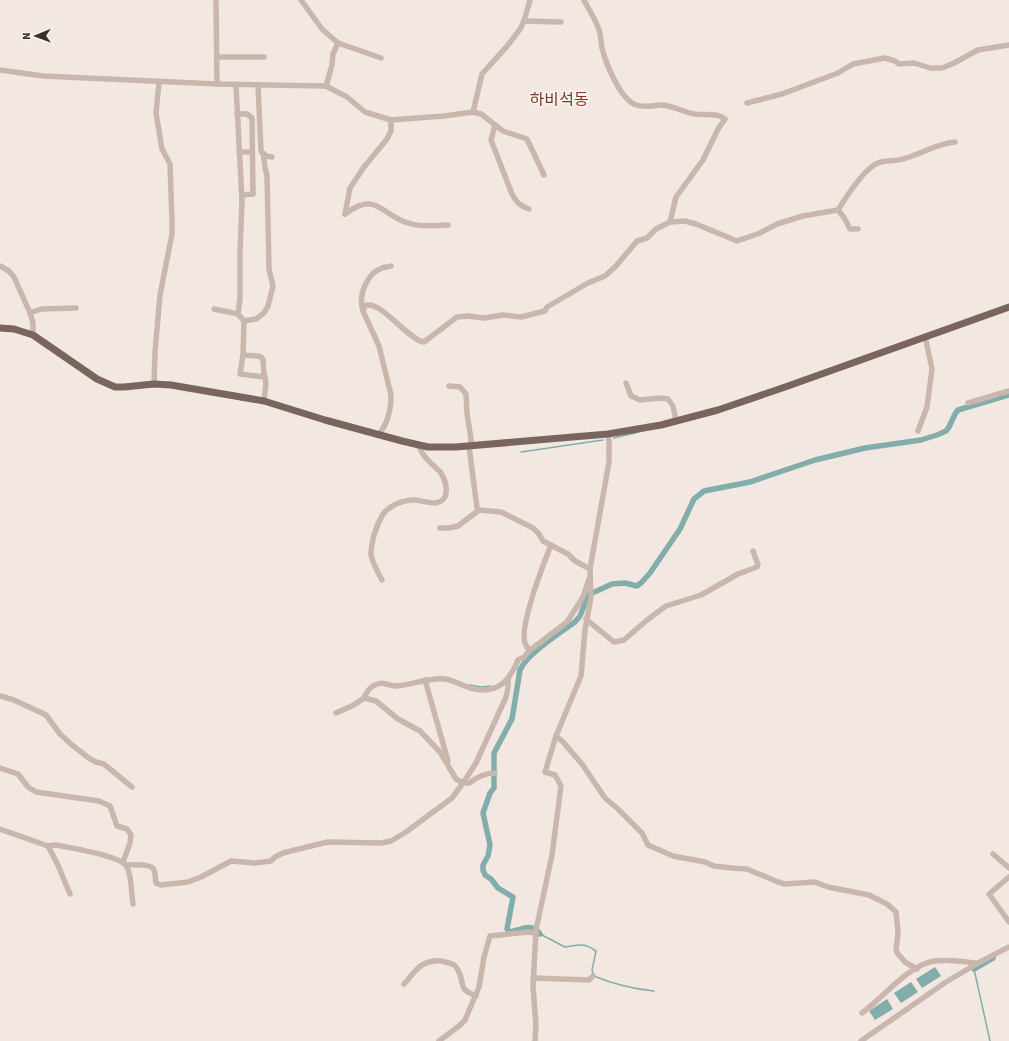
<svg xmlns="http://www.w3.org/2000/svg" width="1009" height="1041" font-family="'Source Sans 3','Noto Sans KR',sans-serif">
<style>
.water{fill:#82adaa}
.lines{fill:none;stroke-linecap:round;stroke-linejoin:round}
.stream{stroke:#82adaa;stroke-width:1.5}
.canal{stroke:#82adaa;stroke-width:5.5}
.minor{stroke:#c9b7ae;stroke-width:5.5}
.major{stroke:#79645e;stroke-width:7}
.labels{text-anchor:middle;stroke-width:3.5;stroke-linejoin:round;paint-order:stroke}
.quarter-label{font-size:16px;fill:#81362b;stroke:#f9f3ee}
</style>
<rect width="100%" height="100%" fill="#f2e8e1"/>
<g class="water">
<polygon points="935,967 941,976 922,988 916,979"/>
<polygon points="911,982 918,992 901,1003 894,993"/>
<polygon points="887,999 893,1009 875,1020 869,1011"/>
</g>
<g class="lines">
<g class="stream">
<polyline points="614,438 639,432"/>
<polyline points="521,452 603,440"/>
<polyline points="516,669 520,670"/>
<polyline points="469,685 482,687 491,686"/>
<path d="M540,934L565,947C580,945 582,942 596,951L592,970L594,976C613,984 634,989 654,991"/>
<polyline points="974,969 990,1041"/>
</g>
<g class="canal">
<path d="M540,934C532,922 521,930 510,932L507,929L513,897L498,888L491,879L485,875L483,870V865L488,856L490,845L483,813L490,793L494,788V753L512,719L520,670C527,654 561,632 575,622L580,616L588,595L612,584L625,583L637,586L641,583L650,573L680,529L694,499L704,491L750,482L815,460L865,448L921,440L937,435L946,431L949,427L955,414L958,410L1009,395"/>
<polyline points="974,969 993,958"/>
</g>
<g class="minor">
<polyline points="301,0 322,29 338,43 381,58"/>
<path d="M584,0C589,10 596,20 599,30C601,36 601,42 602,48C606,64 620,99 636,105C645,108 654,105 663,105C672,106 682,111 690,113C701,117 715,111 725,119L718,129L703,160L676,197L670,222"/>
<polyline points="524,21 561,22"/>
<polyline points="217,57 264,57"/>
<polyline points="0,70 43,76 217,84 216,0"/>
<polyline points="217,84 326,86 347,97 365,112 391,120 444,116 473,112 481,114 503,131 527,139 544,175"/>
<polyline points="236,85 242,201 240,252 240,299 238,314"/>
<polyline points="258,85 261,151 266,156 272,157"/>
<polyline points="326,86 332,65 333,54 338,43"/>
<polyline points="747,103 782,94 838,73 853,64 885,58 895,61 899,64 914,63 930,68 942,68 954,63 978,50 1009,45"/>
<polyline points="473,112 482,74 508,45 520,29 524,21 530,0"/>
<polyline points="237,114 247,114 252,118 253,194 242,195"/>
<path d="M495,125L491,140L512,194C516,202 520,206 529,209"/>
<polyline points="239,152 252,152"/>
<polyline points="838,210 845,219 850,229 858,229"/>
<path d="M345,214C378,190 380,215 408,223C420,227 436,226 448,225"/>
<polyline points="345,214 350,188 364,167 387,139 391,131 391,120"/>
<polyline points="0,266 9,271 14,277 30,313 33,323 33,335"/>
<polyline points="214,309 238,314 244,321 243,355 240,374 265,377"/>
<path d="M363,311C358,296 366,274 382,268C384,267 388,267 391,266"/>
<polyline points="30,313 41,309 76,308"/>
<path d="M244,321L256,319L264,313L268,306L273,286L269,269L267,175C264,168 265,161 263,154"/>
<polyline points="243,355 257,356 261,357 263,360 264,373 266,383 264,401"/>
<polyline points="626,383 631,396 640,400 660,398 668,399 673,406 676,421"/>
<polyline points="154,384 155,352 160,295 172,234 172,221 170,164 162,149 156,113 159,82"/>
<polyline points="449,386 460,387 466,394 467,413 472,446"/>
<polyline points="968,403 1009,391"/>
<polyline points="918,431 927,407 932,369 925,336"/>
<path d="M378,435C388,424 391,409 391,395L379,346L363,311L365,306C379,298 409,341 424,342L457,317L468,316L484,318L503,315L521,317L545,311L547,307L588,283L605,276L616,266L637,241L647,238L656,229L670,222L685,221L696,224L737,241L760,233L777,224L803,216L838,210C846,197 861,174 874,165C882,159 894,162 903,159C922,154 935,144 955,142"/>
<polyline points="469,446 477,508 479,510"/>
<polyline points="440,528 449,528 458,526 479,510 501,512 533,528 539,534 543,541 568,554 575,561 590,569"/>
<path d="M382,580C378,572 372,563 371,554C371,541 377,524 383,514C390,505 405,499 416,500C422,501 429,503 435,503C451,501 447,483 441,473C437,468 430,463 426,458C422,454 420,449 418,444"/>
<polyline points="586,619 614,642 624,640 647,620 666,606 701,595 738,574 757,567 758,565 753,551"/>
<path d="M529,651C528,648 526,646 525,643C519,625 544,563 551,545"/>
<polyline points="425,680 448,761"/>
<polyline points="0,696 14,700 46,715 60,734 72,745 90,759 96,762 104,764 132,787"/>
<path d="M364,698C366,693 368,689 373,686C384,680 386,686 396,686C413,685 428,677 445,679C455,680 464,687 474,689C498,694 510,680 518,660L524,657L529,651L567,622L583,597L589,579"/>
<path d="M336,713L354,705L364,698L376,701L398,719L420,731L440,752L456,779L463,783H469C477,777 485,773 495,773"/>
<polyline points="556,736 563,742 582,764 605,798 617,808 642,833 648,845 673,856 705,862 714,866 731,868 747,869 778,882 785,884 815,882 828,887 869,895 887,904 896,912 898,933 896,950 898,954 905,962 917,969"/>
<polyline points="0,768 18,774 28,787 36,792 99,801 110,806 117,826 127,829 131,835 130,843 123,862"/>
<path d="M0,829L48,846L56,845C69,848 121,855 127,867C132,877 131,892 133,904"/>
<polyline points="48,846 57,863 70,894"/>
<polyline points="993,854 1009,868"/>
<path d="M126,865C133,865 152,863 154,870C156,874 155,880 156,883L161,885L188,882L201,877L231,861L255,863L271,861L275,857L283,853L315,845L328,842L381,843L391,841L406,832L452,798L463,783L476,763L506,697L508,688V679"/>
<polyline points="1009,877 989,894 1009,922"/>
<polyline points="533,978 589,980 593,976"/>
<path d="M404,984C409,979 412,974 417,969C424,962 436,959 445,962C451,963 456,965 458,970C466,984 456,988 476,996"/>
<path d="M862,1013C884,997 907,966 934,961C948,959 964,962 978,963"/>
<polyline points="439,1041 459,1026 465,1020 479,987 484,957 490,936 528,932 536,933"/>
<polyline points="535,1041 536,1025 533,987 536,930 552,855 561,786 555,775 545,772 556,736 581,676 585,630 591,597 590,569 609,462 609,442 608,434"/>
<polyline points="861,1041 946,982 978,963 1009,947"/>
</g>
<polyline class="major" points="0,328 14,329 33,335 97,379 115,387 124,387 154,384 171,385 264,401 325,420 402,441 428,447 456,447 608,434 661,425 718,410 788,386 1009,307"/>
</g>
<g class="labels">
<g class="quarter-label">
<text x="559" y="105">하비석동</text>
</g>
</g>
<g transform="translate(36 36) rotate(269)" stroke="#f9f3ee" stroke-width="3" paint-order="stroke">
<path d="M0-3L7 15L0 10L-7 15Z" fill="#382e2c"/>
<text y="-6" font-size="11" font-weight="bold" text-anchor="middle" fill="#382e2c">N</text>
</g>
</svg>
